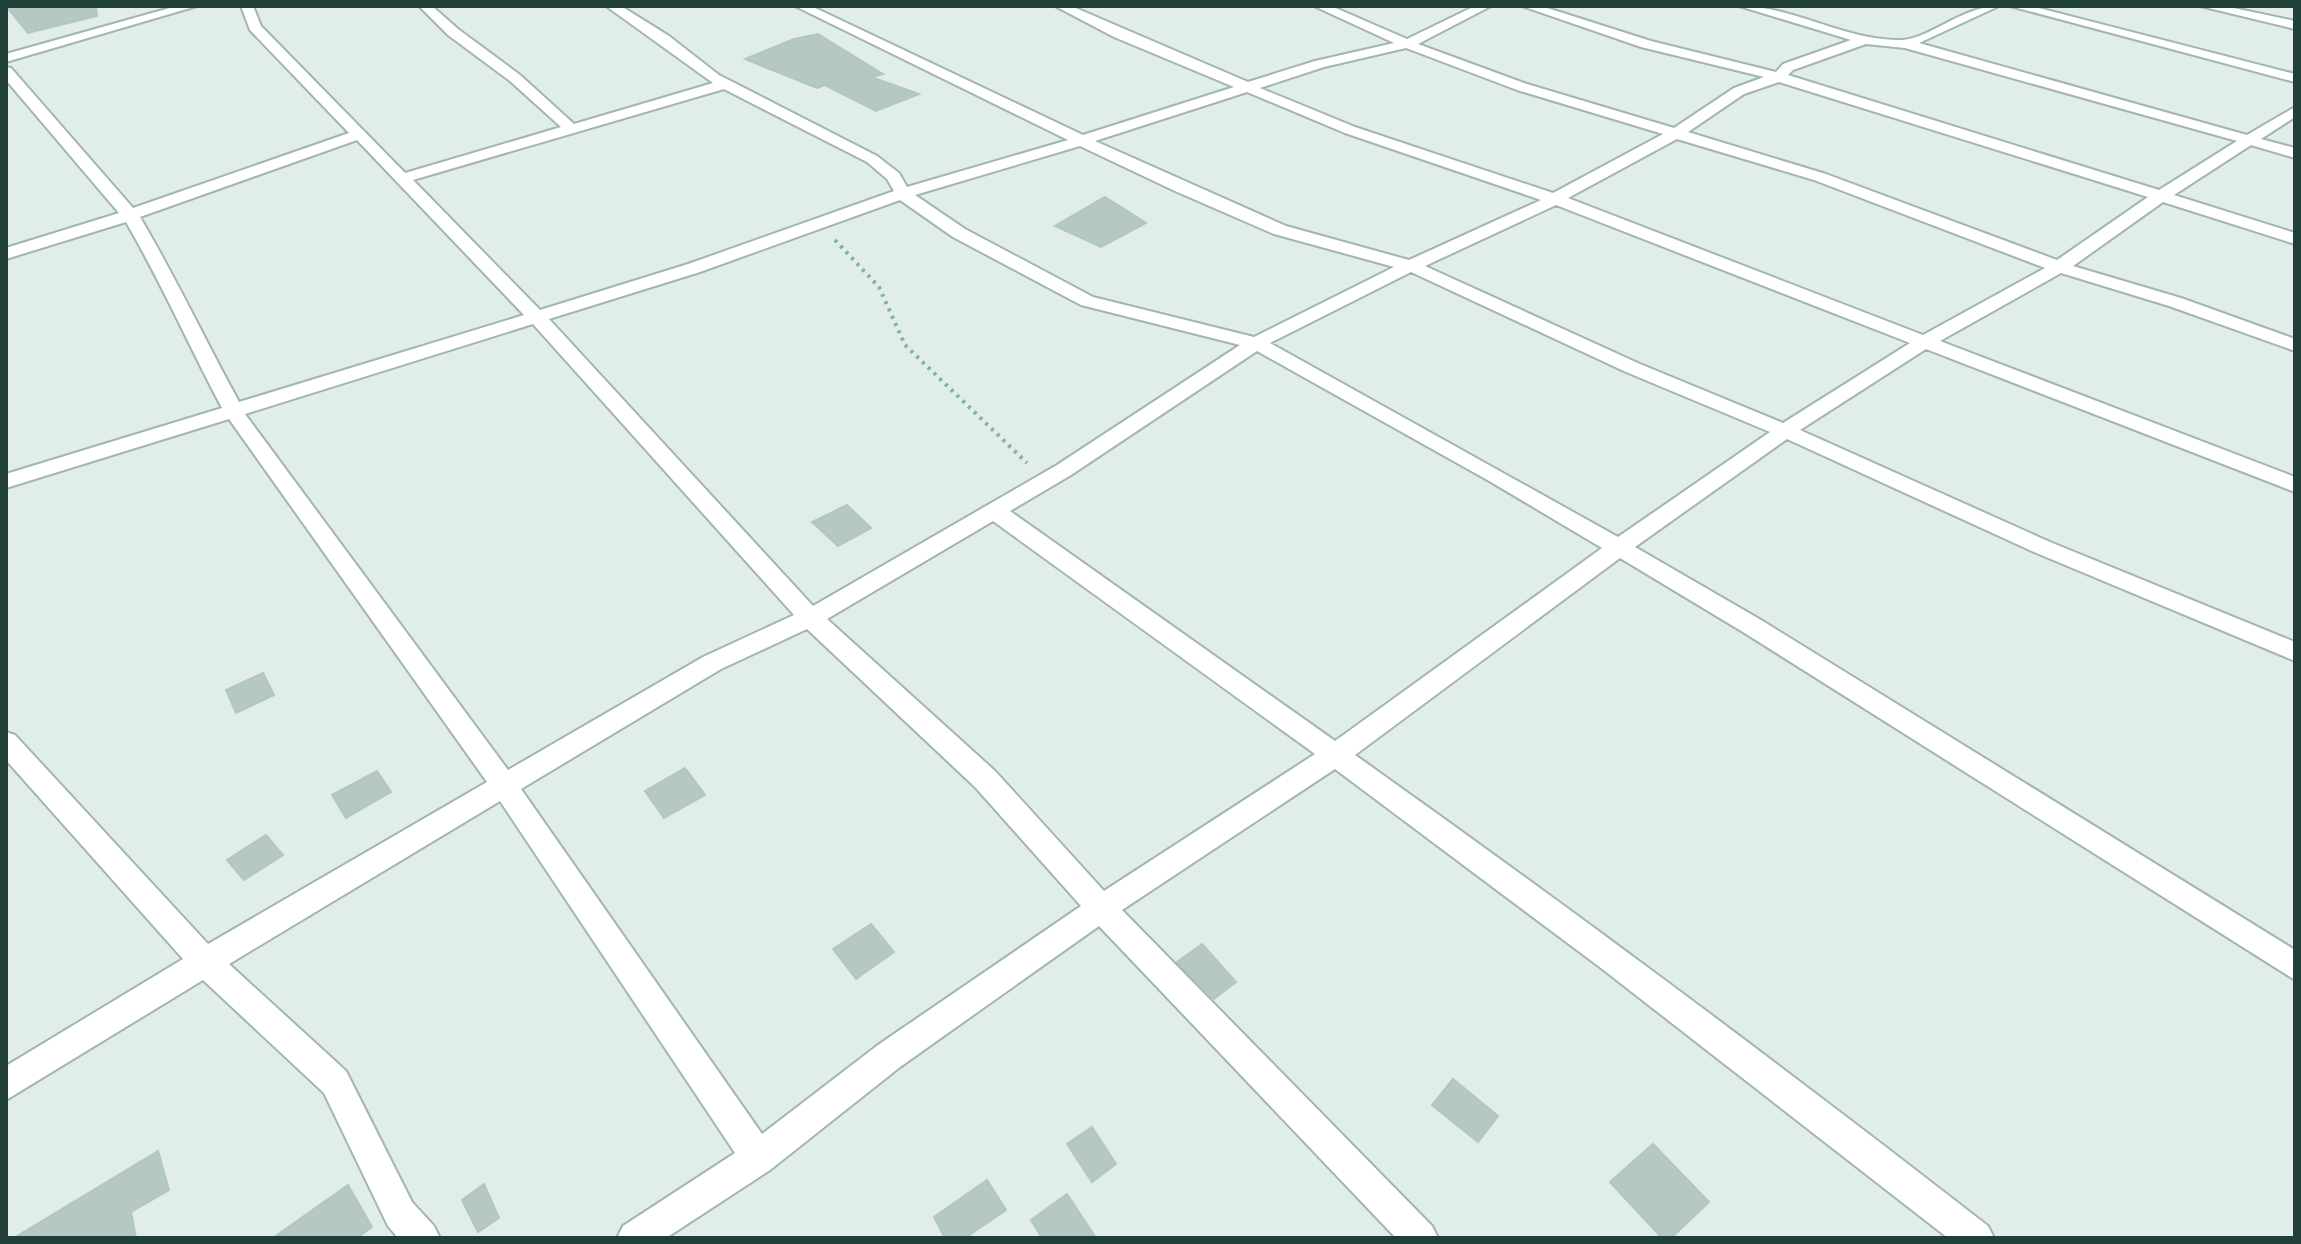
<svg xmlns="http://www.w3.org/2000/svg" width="2301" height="1244" font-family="Arial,sans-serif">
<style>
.building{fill:#b5c8c1;stroke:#b2c7c0;stroke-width:2}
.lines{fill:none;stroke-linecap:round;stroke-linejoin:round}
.minor-casing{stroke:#a2b5b0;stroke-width:4}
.path{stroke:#7eb3a6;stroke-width:4;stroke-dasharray:3 5;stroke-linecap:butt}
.minor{fill:#fff;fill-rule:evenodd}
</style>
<rect width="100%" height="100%" fill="#e0ede8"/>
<g class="building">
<polygon points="6,6 96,6 97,16 28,33"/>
<polygon points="818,34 883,74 871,77 919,94 876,111 825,85 817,88 745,59 794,39"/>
<polygon points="1105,197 1146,223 1101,247 1055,226"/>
<polygon points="847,505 871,528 838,546 812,522"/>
<polygon points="263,673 274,695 236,713 226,690"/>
<polygon points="685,768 705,795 664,818 645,791"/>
<polygon points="377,771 391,792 346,818 332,795"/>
<polygon points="266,835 283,855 244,880 227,860"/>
<polygon points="871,924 894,952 856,979 833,949"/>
<polygon points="1202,944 1236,982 1214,999 1177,962"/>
<polygon points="1453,1079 1498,1116 1478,1142 1432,1105"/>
<polygon points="1092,1127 1116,1164 1092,1182 1067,1144"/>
<polygon points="1653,1144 1709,1202 1671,1238 1662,1238 1610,1182"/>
<polygon points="158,1151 169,1190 131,1212 136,1238 14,1238"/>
<polygon points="987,1180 1006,1210 965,1238 945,1238 934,1217"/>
<polygon points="484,1184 499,1218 478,1232 462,1200"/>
<polygon points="348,1185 372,1227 357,1238 273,1238"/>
<polygon points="1067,1194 1096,1238 1042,1238 1031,1220"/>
</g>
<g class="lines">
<g class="minor-casing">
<g id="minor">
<polygon points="177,6 197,6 6,62 6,54"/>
<path d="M241,6H253L261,26L405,173L561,127L510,81L448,35L419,6H432L458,29L520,75L574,124L713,83L606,6H621L669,36L719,75L877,156L899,173L907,187L1068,140L795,6H811L1083,135L1234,87L1114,37L1055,6H1071L1248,82L1315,61L1394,43L1314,6H1331L1407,39L1475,6H1491L1418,44L1527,84L1674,128L1734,88L1764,77L1641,47L1522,6H1541L1651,41L1776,72L1783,64L1851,40L1739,6C1794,6 1845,41 1901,40C1930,39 1962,6 1999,6L1919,43L2247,135L2295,107V117L2261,139L2295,148V158L2251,145L2174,195L2295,233V244L2163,202L2073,266L2181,298L2295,339V351L2169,306L2061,273L1940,341L2295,477V492L1926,349L1800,430L2050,542L2295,642V661L2034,552L1787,439L1635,547L1761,620L2295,950V980L1743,632L1620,558L1355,755C1569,907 1780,1064 1988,1226L1994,1238H1948L1601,968L1335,769L1122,910L1432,1226L1438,1238H1396L1099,926L900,1067L770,1170L666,1238H617L623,1226L735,1153L500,801L229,964L346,1071L412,1202L434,1226L440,1238H398L388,1226L324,1093L203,980L6,1100V1066L183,959L6,760V732L15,735L208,944L487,782L229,419L6,488V474L222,408C189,346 161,282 126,222L6,259V248L119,213L6,80V67L11,68L133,208L349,133L250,30ZM1866,44L1905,48L2237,141L2159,190L1788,75L1793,70ZM1406,48L1517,90L1663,134L1553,193L1355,127L1260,88L1324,67ZM1779,82L2148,197L2057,260L1826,174L1688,132L1744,94ZM724,89L867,162L887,179L894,191L688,264L540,310L413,180ZM1247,92L1345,133L1541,200L1409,260L1286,226L1095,141ZM1677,139L1814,180L2045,268L1923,335L1568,198ZM357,140L524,315L239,402C205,340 176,278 140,217ZM1080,146L1175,191L1274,234L1394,267L1254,337L1093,297L965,229L915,195ZM900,200L953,237L1081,305L1240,345L1057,465L813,606L549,319L700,272ZM1556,205L1910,343L1783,423L1640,364L1425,266ZM1411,272L1626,372L1770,432L1618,537L1270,343ZM533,324L794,615L703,657L508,770L245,414ZM1257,351L1491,482L1602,548L1335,741L1010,511L1071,475ZM993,521L1315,754L1104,891L995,771L827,619ZM807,629L975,787L1081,906L878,1045L762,1134L521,789L721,669Z"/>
<polygon points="2010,6 2031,6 2295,74 2295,82"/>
<polygon points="2200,6 2224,6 2295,21 2295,29"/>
</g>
</g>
<polyline class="path" points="835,240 879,287 905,345 1027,463"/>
<use href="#minor" class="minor"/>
</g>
<rect width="2301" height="1244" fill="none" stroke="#1f3f38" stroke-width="16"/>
</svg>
